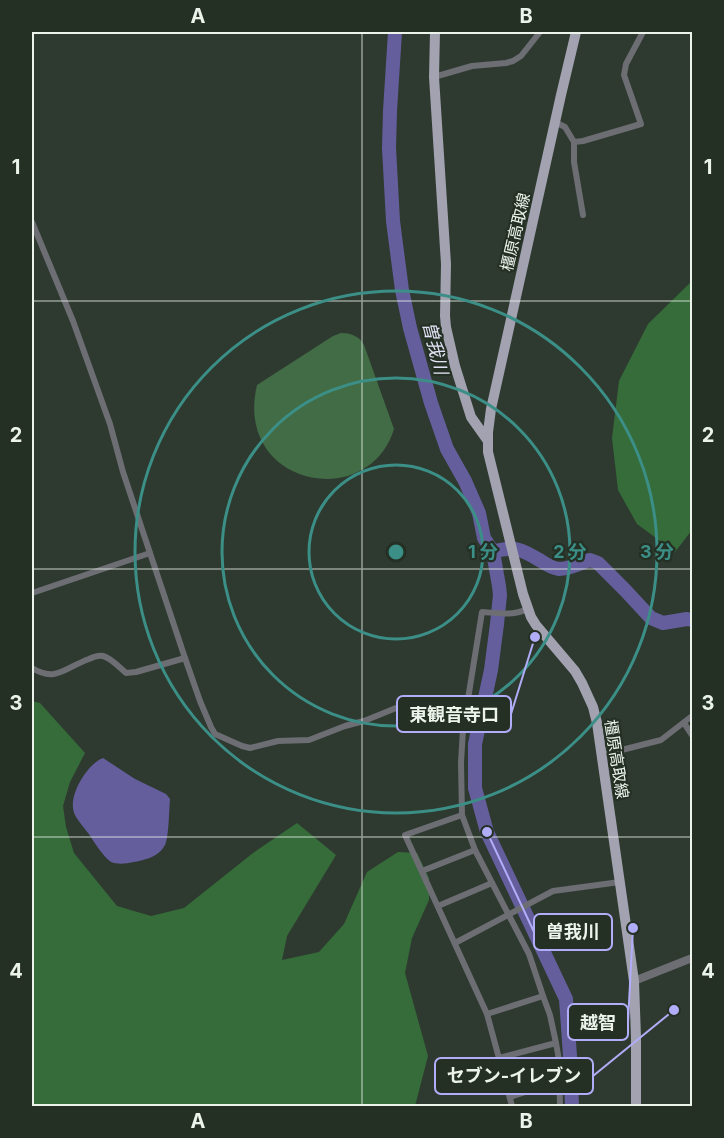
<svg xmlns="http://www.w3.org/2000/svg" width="724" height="1138" font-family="Inter,'Noto Sans JP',sans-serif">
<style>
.green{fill:#426c45}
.forest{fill:#356c3a}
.water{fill:#645e9d}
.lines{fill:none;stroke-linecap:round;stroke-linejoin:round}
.river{stroke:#645e9d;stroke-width:14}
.minor{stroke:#6d6d74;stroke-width:6}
.tertiary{stroke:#6d6d74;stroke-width:8}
.primary{stroke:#a2a2b1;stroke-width:10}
.grid{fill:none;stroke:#ebf3eb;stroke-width:1.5;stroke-opacity:0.55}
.ring{fill:none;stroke:#3b8f87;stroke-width:3}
.labels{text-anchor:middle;stroke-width:4.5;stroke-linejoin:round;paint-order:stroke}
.street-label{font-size:16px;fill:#ebf3eb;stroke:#253025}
.water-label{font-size:18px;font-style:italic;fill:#e2e2f5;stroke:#253025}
.centre{fill:#3b8f87;stroke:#253025;stroke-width:3}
.ring-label{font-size:18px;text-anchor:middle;font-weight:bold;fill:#3b8f87;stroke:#253025;stroke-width:4.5;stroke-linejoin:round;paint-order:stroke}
.leader{fill:none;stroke:#b2adf9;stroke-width:2}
.callout-dot{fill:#b2adf9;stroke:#253025;stroke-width:2}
.callout{fill:#253025;stroke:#b2adf9;stroke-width:2}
.callout-label{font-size:18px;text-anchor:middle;font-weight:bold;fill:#ebf3eb}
.neatline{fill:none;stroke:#ebf3eb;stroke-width:2}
.grid-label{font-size:20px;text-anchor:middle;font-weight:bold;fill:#ebf3eb}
</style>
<rect width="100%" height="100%" fill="#2e3a2f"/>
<path class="green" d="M341,333C351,333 359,336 364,345L394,429C368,513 233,486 257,385L333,336Z"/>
<g class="forest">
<polygon points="692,281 692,530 675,552 637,524 618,490 612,438 619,381 648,324"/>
<polygon points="32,701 40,703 85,753 70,782 63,806 66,827 74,853 117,906 151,916 184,908 253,853 297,823 336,855 287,936 282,960 319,952 344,924 367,872 398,852 417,853 429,878 429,900 412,938 405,973 428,1056 415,1106 32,1106"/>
</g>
<path class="water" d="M103,758L135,779L166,794L170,799C169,810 169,837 165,845C161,853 152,858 143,860C134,862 121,866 111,862C105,858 95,844 91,837C86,830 78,821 75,815C66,798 87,764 103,758Z"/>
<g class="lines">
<g class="river">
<polyline points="395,32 390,111 389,148 393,221 402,290 410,328 431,403 447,449 465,481 479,513 484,538 493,552 499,586 500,595 497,624 491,670 475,744 475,788 487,832 566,999 570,1056 572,1106"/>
<path d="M493,552C515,545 523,550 541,561C547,565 552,568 559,569C570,569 580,563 590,560L598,563L625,590L651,618L663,623L687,619L692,620"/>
</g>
<g class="minor">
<polyline points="434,77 472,66 506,63 513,61 521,56 540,32"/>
<polyline points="555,122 565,127 574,142 583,141 641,124 624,75 626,64 643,32"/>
<polyline points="574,142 574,162 583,215"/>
<polyline points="32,222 73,321 110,424 123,472 185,658 200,701 211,727 215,734 242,746 250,748 278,741 309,740 345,726 364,721 396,708 417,713 463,730"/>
<polyline points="32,593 150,553"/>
<path d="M528,609C513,616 498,613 482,612L463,730L461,762L462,815L475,850L529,954L543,996L550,1015L556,1043L559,1060L560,1106"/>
<path d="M32,668C56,683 66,667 89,659C93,657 98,655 103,656C111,658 119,667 126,673L136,672L185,658"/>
<polyline points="684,723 692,735"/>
<polyline points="602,755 661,740 692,716"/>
<polyline points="462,815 405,835 487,1014 512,1106"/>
<polyline points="422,871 475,850"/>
<polyline points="438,906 492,883"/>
<polyline points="455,943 553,891 620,882"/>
<polyline points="487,1014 543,996"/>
<polyline points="499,1058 556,1043"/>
<polyline points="510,1097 538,1088 560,1086"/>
</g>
<polyline class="tertiary" points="634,981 692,958"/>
<g class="primary">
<polyline points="435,32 434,77 446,264 445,316 446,327 455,366 471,417 488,441"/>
<polyline points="576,32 561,95 491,409 488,432 488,452 523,594 531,617 536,625 575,671 582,683 593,707 597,723 634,981 636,1038 636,1106"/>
</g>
</g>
<path class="grid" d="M362,32V1106M32,301H692M32,569H692M32,837H692"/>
<g class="ring">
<circle cx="396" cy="552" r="87"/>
<circle cx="396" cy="552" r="174"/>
<circle cx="396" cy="552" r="261"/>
</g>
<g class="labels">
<g class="street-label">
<text transform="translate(515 232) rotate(-77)" y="6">橿原高取線</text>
<text transform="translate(617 759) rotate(81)" y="6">橿原高取線</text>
</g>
<g class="water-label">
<text transform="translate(435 348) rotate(76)" y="6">曽我川</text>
</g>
</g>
<circle cx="396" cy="552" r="9" class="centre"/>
<g class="ring-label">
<text x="483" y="558">1 分</text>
<text x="570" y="558">2 分</text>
<text x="657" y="558">3 分</text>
</g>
<path class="leader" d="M535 637L511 714M487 832L534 932M633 928L628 1022M674 1010L593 1076"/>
<g class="callout-dot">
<circle cx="535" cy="637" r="6"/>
<circle cx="487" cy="832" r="6"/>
<circle cx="633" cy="928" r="6"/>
<circle cx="674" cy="1010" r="6"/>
</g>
<g class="callout">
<rect x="397" y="696" width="114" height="36" rx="6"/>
<rect x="534" y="914" width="78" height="36" rx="6"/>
<rect x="568" y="1004" width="60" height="36" rx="6"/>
<rect x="435" y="1058" width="158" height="36" rx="6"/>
</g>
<g class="callout-label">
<text x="454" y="721">東観音寺口</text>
<text x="573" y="938">曽我川</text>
<text x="598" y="1029">越智</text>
<text x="514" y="1082">セブン-イレブン</text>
</g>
<rect width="724" height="1138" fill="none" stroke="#253025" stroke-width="66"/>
<rect x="33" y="33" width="658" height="1072" class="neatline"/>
<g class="grid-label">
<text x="198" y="23">A</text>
<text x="526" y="23">B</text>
<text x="16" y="174">1</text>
<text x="708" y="174">1</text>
<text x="16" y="442">2</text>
<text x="708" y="442">2</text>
<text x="16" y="710">3</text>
<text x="708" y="710">3</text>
<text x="16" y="978">4</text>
<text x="708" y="978">4</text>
<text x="198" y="1128">A</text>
<text x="526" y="1128">B</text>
</g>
</svg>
